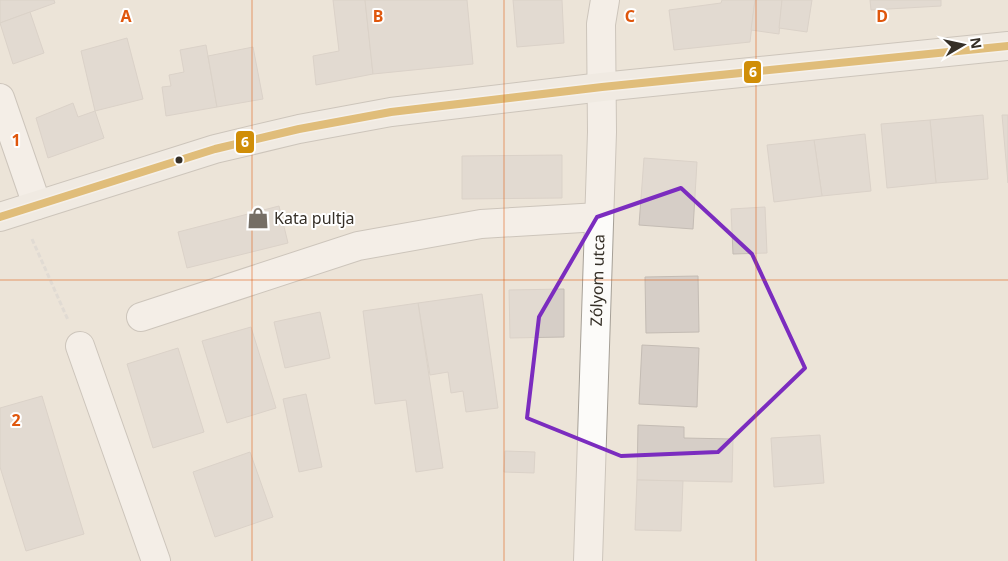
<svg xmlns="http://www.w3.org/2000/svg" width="1008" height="561" font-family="'Noto Sans',sans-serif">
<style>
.building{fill:#d6cec7;stroke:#c4bcb4}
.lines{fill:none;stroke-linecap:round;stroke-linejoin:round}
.street-casing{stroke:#a6a097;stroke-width:30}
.secondary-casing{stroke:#a6a097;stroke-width:30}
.path{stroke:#d2d0cd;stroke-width:3;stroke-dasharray:5 2.5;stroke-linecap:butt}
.street{stroke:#fcfbf9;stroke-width:28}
.secondary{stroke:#f3f2ed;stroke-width:28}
.bus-1-casing{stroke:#fff;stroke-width:11}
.bus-1{stroke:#d08e08;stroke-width:8}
.marked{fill:none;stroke:#7b2cbf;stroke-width:4;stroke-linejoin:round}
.grid{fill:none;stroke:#df570d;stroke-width:1;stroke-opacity:0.55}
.bus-dot{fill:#352f27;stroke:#fff;stroke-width:2}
.labels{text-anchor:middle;stroke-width:4;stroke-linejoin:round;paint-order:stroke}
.poi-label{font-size:16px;fill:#352f27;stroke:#fff;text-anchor:start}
.street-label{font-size:16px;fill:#352f27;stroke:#fff}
.grid-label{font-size:16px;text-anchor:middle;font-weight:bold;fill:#df570d;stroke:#fff;stroke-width:4;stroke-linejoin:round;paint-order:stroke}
.line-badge{stroke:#fff;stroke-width:2}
.badge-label{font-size:14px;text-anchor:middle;font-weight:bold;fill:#fff}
</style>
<rect width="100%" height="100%" fill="#ece4d8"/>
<g class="building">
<polygon points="0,0 54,0 55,3 0,23"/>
<polygon points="333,0 365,0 373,74 316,85 313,56 339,51"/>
<polygon points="365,0 467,0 473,64 373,74"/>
<polygon points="513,0 562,0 564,43 517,47"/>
<polygon points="722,0 755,0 750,42 674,50 669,10 721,3"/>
<polygon points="755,0 782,0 779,34 751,30"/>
<polygon points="782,0 812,0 807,32 779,28"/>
<polygon points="870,0 941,0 941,6 871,10"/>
<polygon points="30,12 44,53 13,64 0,23"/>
<polygon points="127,38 143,99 95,111 81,51"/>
<polygon points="206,45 217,107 166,116 162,87 171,86 169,75 184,72 180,50"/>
<polygon points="253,47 263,99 217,107 208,56"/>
<polygon points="73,103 78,117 95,111 104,138 48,158 36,118"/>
<polygon points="983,115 988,179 936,183 930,120"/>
<polygon points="1002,115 1008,115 1008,183"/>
<polygon points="930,120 936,183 887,188 881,124"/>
<polygon points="865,134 871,191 822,196 814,140"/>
<polygon points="814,140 822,196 774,202 767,145"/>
<polygon points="562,155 562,198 462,199 462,156"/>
<polygon points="644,158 697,162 693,229 639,225"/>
<polygon points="279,206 288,243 187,268 178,232"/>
<polygon points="765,207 767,253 733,254 731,209"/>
<polygon points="698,276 699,332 646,333 645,277"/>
<polygon points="564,289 564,337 510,338 509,290"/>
<polygon points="482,294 498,408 466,412 463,391 451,393 448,372 430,375 418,303"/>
<polygon points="418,303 443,468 416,472 406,400 375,404 363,311"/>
<polygon points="320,312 330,358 285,368 274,322"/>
<polygon points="251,327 276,408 227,423 202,341"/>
<polygon points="642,345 699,348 697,407 639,404"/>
<polygon points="178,348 204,432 153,448 127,364"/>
<polygon points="306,394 322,467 299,472 283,399"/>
<polygon points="42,396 84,534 26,551 0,467 0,408"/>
<polygon points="638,425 684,427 684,438 733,439 732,482 637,480"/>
<polygon points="820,435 824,483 774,487 771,438"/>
<polygon points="505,451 535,452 534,473 504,472"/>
<polygon points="250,452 273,517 215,537 193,472"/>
<polygon points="637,480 683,481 681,531 635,530"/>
</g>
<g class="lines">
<g class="street-casing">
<g id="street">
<polyline points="0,98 37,205"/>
<polyline points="141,317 358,246 481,224 599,217"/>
<polyline points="80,346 156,561"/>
<path id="s1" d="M588,561L602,132L601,24L605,0"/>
</g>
</g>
<g class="secondary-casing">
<polyline id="secondary" points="0,217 215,149 299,129 391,112 602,87 1008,46"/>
</g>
<polyline class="path" points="32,239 68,320"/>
<use href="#street" class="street"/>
<use href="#secondary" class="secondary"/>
<g class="bus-1-casing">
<polyline id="bus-1" points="0,217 215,149 299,129 391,112 602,87 1008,46"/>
</g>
<use href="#bus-1" class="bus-1"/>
</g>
<path d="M0 0H1008V561H0ZM681,188L752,254L805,368L718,452L621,456L527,418L539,317L597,217Z" fill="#ece4d8" fill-opacity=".55" fill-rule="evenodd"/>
<path class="marked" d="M681,188L752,254L805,368L718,452L621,456L527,418L539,317L597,217Z"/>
<path class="grid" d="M252,0V561M504,0V561M756,0V561M0,280H1008"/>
<defs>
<g id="shop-bare" transform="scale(1.725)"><path d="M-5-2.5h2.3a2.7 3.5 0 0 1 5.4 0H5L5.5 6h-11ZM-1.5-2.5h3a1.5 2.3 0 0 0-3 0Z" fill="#756e65" stroke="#fff" stroke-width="2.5" paint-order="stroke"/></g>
</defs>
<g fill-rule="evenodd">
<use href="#shop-bare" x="258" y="218"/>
</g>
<circle class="bus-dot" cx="179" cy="160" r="4.5"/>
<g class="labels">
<g class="poi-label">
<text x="274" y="224">Kata pultja</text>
</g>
<g class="street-label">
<text dy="6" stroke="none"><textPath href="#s1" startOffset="281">Zólyom utca</textPath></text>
</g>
</g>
<g class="grid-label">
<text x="126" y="22">A</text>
<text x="378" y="22">B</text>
<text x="630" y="22">C</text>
<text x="882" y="22">D</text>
<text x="16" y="146">1</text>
<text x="16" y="426">2</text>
</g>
<g class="line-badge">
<rect x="743" y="60" width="19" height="24" rx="5" fill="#d08e08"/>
<rect x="235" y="130" width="20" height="24" rx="5" fill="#d08e08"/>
</g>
<g class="badge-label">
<text x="753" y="77">6</text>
<text x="245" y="147">6</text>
</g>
<g transform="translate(963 45) rotate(81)" stroke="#ffffff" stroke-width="4" paint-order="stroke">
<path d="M0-4L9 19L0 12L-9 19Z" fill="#352f27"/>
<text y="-8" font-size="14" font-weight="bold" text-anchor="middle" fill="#352f27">N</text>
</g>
</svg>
